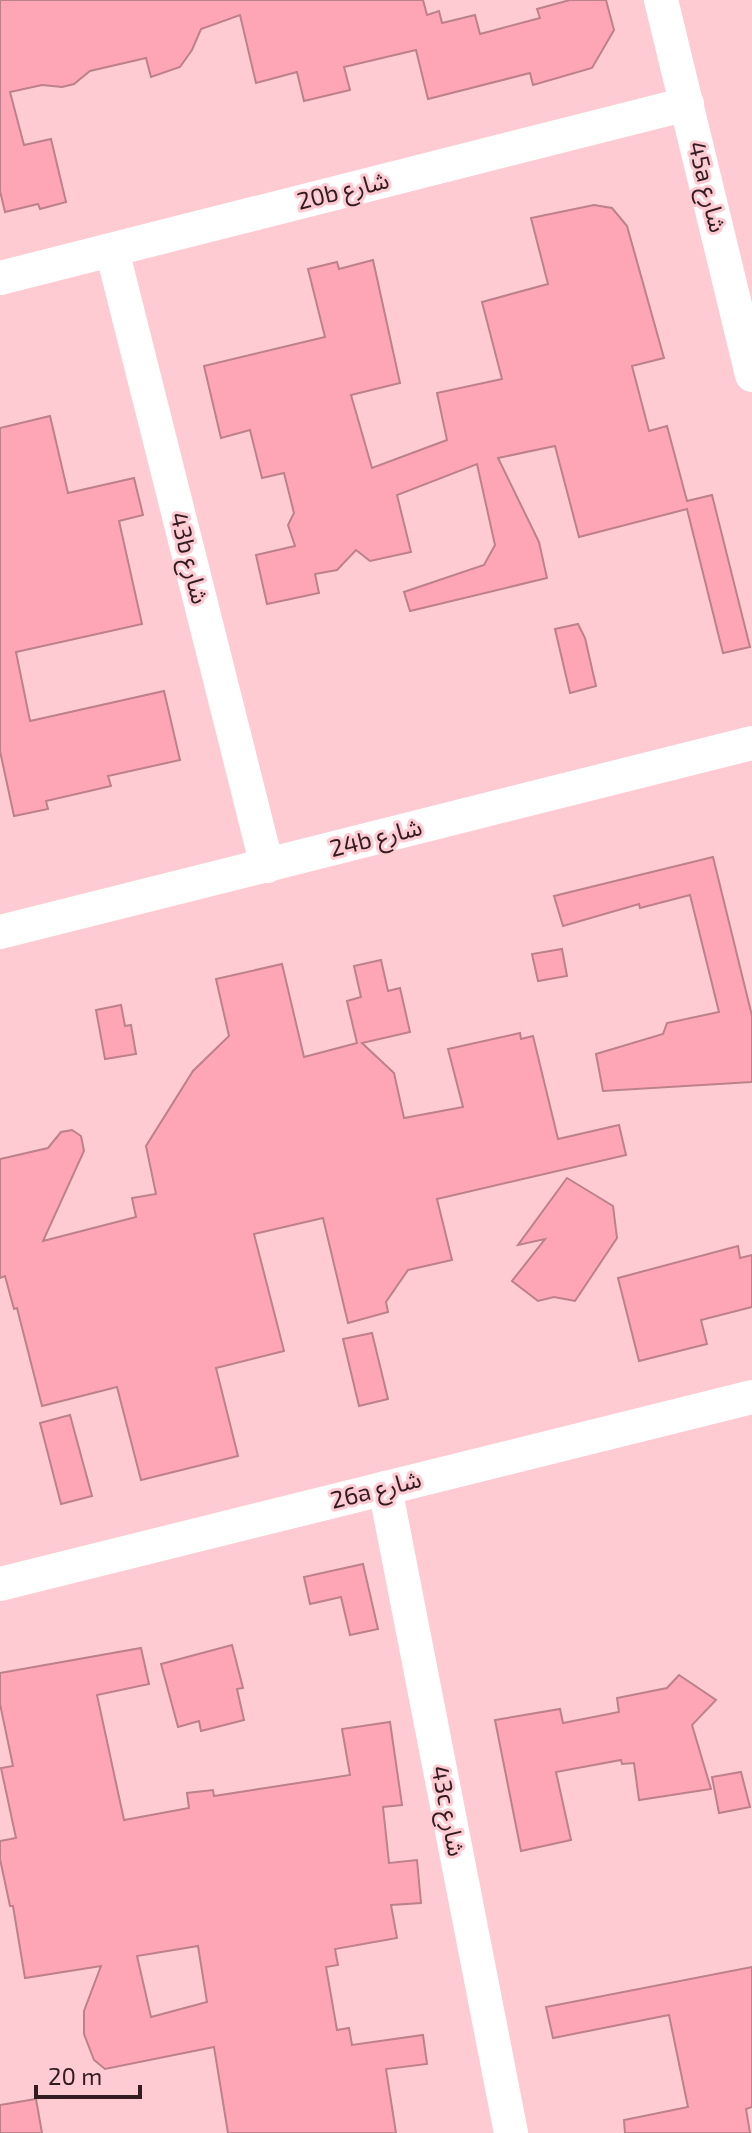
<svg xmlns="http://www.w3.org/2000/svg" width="752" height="2133" font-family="'Exo 2','Noto Sans Arabic',sans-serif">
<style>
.building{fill:#ffa6b6;stroke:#bc818b;stroke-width:2;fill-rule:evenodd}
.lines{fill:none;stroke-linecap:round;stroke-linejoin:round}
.minor{stroke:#fff;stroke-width:34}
.labels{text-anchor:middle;stroke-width:6;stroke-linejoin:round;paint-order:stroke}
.street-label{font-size:24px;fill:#331c20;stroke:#fecbd3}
</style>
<rect width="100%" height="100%" fill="#fecbd3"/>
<g class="building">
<polygon points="0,0 423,0 427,15 439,11 442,23 475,15 480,34 540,18 537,9 570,0 606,0 614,30 592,68 533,85 530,73 428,99 416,50 344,67 350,90 304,101 297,72 256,83 240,15 201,29 192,50 180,67 151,77 146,58 90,71 74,84 62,87 42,85 10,92 24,145 51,139 66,202 40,209 38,204 5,212 0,191"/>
<polygon points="594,205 612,208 627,226 664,358 632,366 649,431 667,426 687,501 712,495 750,647 723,653 687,509 579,537 555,446 498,458 539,542 547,578 410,611 404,592 484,565 495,545 477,464 397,495 411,552 370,561 356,550 337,570 315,574 319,593 267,604 256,555 295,546 288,525 294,513 284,473 262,478 250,430 221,438 204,366 325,337 308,269 337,262 339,269 373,260 400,383 351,395 372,468 447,440 437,393 502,379 482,302 548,284 531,218"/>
<polygon points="50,416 68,493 134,478 143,515 119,521 142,624 16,652 30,721 164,691 180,760 108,776 111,786 46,801 48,809 14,816 0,751 0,428"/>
<polygon points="578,624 585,638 596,686 570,693 555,629"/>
<polygon points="713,857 752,1016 752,1082 603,1091 596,1054 663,1034 667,1023 719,1012 690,895 640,908 639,904 563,926 554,896"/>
<polygon points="562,949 567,976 538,981 532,954"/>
<polygon points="381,960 388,991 400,988 410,1032 362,1043 394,1073 404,1118 463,1107 448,1049 520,1033 521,1039 533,1036 558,1139 619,1125 626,1155 437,1199 452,1260 408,1270 386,1302 388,1312 348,1323 323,1218 254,1234 284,1351 216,1368 238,1456 141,1480 117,1387 42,1406 17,1308 14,1309 5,1276 0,1278 0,1159 48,1148 61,1132 72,1130 81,1136 84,1151 43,1241 136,1217 132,1198 156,1194 146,1146 193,1071 229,1036 216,979 282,964 304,1057 357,1043 347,1001 361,997 354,966"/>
<polygon points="121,1005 125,1026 131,1025 136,1054 105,1059 96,1010"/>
<polygon points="567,1178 613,1206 617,1238 575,1301 554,1297 538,1301 512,1281 545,1239 518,1245"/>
<polygon points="738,1246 740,1258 752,1255 752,1307 701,1320 707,1344 639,1361 618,1278"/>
<polygon points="372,1333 388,1399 359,1406 343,1339"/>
<polygon points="70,1415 92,1496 61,1504 40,1423"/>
<polygon points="363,1564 378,1629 350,1635 341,1597 310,1604 304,1577"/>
<polygon points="232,1645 243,1688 237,1689 244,1720 201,1731 199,1721 178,1727 161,1664"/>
<path d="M141,1648L149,1684L97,1695L124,1820L189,1808L187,1793L213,1790L214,1796L350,1775L342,1729L390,1722L402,1805L383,1807L389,1863L417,1860L421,1903L391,1905L397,1938L335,1949L338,1965L326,1967L337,2030L349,2028L352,2045L423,2035L427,2064L386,2069L396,2133H228L214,2047L105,2069L94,2060L84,2034V2011L101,1966L25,1978L13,1906H10L0,1859V1841L16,1838L1,1768L13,1766L0,1704V1673ZM198,1946L207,2002L151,2017L137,1956Z"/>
<polygon points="679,1675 716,1700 692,1725 711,1789 639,1800 634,1763 622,1764 621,1760 556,1772 571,1840 521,1851 495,1720 560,1709 563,1723 619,1712 617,1698 667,1688"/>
<polygon points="741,1772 750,1807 719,1813 712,1777"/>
<polygon points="752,1967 752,2107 746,2109 750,2133 625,2133 624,2120 688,2107 669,2015 553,2038 546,2007"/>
<polygon points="36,2099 42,2133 0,2133 0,2105"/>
</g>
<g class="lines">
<g class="minor">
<polyline points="661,0 752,375"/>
<polyline points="112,250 267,866"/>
<polyline points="0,278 687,104"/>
<polyline points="0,932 752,743"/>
<polyline points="385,1488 511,2133"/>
<polyline points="0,1584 752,1397"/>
</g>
</g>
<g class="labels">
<g class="street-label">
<text transform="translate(707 187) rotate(76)" y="8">45a شارع</text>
<text transform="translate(343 191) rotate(-14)" y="8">20b شارع</text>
<text transform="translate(189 558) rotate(76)" y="8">43b شارع</text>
<text transform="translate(376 838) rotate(-14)" y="8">24b شارع</text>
<text transform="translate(376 1490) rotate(-14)" y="8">26a شارع</text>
<text transform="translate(448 1811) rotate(79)" y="8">43c شارع</text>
</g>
</g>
<path d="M36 2085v12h104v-12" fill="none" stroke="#331c20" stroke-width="4"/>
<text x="48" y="2085" font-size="24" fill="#331c20" stroke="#fecbd3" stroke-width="6" paint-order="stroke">20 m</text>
</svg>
